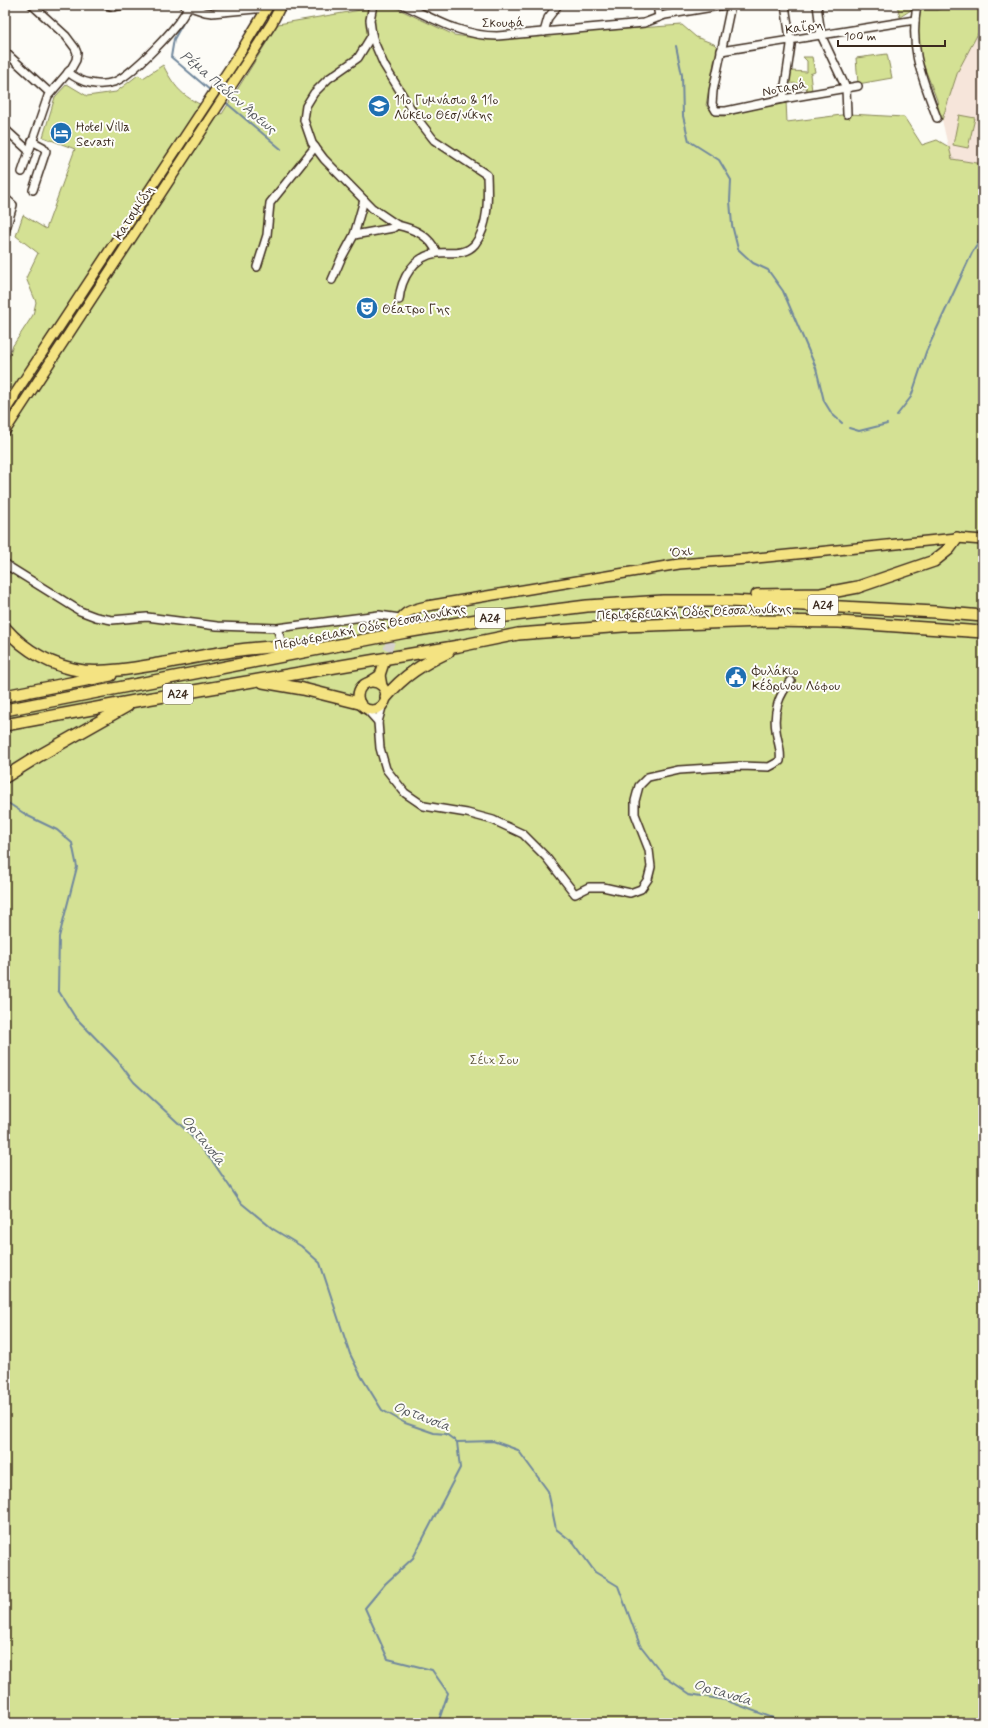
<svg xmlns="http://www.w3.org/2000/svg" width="988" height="1728" font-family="Mynerve,sans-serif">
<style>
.built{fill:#f6e5da}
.green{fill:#d4e194;stroke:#888659}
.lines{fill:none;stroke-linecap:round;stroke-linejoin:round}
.stream{stroke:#71889d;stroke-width:2}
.major-tunnel{stroke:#d6d2cc;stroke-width:9;stroke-dasharray:9 4.5;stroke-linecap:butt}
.minor-casing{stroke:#3b2a1e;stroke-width:10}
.major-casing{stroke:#3b2a1e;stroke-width:12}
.highway-casing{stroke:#3b2a1e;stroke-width:14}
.minor{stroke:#fdfcf7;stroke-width:7}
.major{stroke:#f4e382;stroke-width:9}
.highway{stroke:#f4e382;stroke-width:11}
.labels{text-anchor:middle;stroke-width:4;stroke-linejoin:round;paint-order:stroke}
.shield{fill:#fdfcf7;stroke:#75695f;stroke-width:1}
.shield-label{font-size:12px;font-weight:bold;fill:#3b2a1e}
.street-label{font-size:13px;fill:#3b2a1e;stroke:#fdfcf7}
.poi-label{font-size:13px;fill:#3b2a1e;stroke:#fdfcf7;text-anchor:start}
.park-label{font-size:13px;fill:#61583c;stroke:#fdfcf7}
.water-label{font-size:14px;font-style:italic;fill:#56595e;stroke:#fdfcf7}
</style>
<rect width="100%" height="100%" fill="#fdfcf7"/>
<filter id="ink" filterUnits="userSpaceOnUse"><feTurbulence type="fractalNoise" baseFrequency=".025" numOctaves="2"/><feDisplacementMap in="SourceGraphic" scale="8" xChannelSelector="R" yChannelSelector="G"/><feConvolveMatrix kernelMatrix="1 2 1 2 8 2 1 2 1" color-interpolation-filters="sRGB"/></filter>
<g filter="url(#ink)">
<polygon class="built" points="983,24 983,164 951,159 942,120 958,71"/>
<g class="green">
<path d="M390,5L454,35L481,39L682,25L696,37L714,44L717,47L706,105C711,112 716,117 725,116L786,101L787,122L849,114L904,117L922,145L937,140L949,147L952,159L983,164V1723H5V395L10,388L5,386V370L12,347L33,315L36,302L26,278L38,253L16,236L23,215L46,229L75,149L43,137L55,97L67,84L87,96L116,92L138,75L143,78L163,65C179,97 190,100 222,114L278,24Z"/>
<polygon points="897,5 911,5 911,10 900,17"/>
<polygon points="952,5 983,5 983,24 958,71 942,120 939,114 937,100 920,56 918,35 920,10 937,10"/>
<polygon points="887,54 892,78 858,84 856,58"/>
<polygon points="803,57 812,57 815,72 810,74 812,91 807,91 806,87 802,88 802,84 789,83 791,71 807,72 807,61"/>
<polygon points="959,115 975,118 968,148 953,145"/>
</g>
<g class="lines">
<g class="stream">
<polyline points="191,9 174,39 171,57 211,91"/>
<polyline points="676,46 682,75 683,116 689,141 719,160 731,180 730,201 732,225 738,249 753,263 768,270 783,291 816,368 824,401 832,414 842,423"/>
<polyline points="224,101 281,149"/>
<polyline points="897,415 911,397 926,352 972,253 983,236"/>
<polyline points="849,428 859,431 887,424"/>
<polyline points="5,801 28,816 57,830 72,843 77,867 59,937 58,990 75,1017 117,1060 134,1082 187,1131 213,1162 240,1202 273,1229 301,1246 320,1263 350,1354 361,1376 382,1410 405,1423 434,1433 446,1434 457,1442 460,1468 413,1558 385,1584 365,1608 388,1659 432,1670 448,1693 438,1723"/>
<polyline points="457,1442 493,1441 518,1450 548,1491 556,1529 574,1543 595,1572 618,1586 640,1645 665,1677 690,1694 725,1700 773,1718 782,1723"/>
</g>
<polyline class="major-tunnel" points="384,663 394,629"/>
<g class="minor-casing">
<g id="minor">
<polyline points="108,5 113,7 123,5"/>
<polyline points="184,5 205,12 212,13 267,8"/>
<path d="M373,5L370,20L372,35L375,44L384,65L416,117L434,140L487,175C488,197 489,226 475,244C465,256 450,252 437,253C414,256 401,278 399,300"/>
<path d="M404,5C434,19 463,36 497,36L644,23L665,15L725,5"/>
<polyline points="657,5 659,17"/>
<polyline points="731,5 713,91 712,104 716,111 726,111 783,99 858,86"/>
<polyline points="817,5 821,35 846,88 847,114"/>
<path d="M917,5C909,49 922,77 937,118"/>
<polyline points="544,32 548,18 558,5"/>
<polyline points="372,35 358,58 328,79 314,93 306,106 304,120 312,143 324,159 372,208 397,225"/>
<polyline points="721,51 915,20"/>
<polyline points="5,52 50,93"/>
<path d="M68,72C81,83 98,87 114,82C130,77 183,23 188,6"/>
<polyline points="783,99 791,45 785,5"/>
<polyline points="5,129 29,151"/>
<polyline points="32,141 43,147 46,151 33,190"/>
<polyline points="22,172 48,96 71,69 76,60 77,53 75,48 66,36 32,5"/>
<polyline points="5,198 13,205 5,232"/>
<path d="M354,235L393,228L397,225C415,229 430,236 437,253"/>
<polyline points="257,267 267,235 270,203 315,147"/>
<polyline points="332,280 341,259 354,235 364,200"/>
<polyline points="5,563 11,568 80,611 96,617 112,620 147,617 217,626 277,628 379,615 400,618"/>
<polyline points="277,628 283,646"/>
<polyline points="368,711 378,722 382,707"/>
<path d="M378,722L380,748L386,769L405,793L424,806L467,813L493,820L523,834L546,857L575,894L589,887H603L630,893L641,889L648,879L651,867L649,850L635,814V801L639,786L648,777L679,770L741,766L769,767L780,761C782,750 777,741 776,730C773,712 779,694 791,681"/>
</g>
</g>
<g class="major-casing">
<g id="major">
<polyline points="13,397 238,56 269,5"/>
<polyline points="5,431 252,54 272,23 281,5"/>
<path d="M394,629C403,612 408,610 427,606L679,564L747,559L957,538L983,540"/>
<polyline points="380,675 384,663"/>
<circle cx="372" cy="696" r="14"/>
<polyline points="369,682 380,675 382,686"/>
</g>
</g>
<g class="highway-casing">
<g id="highway">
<polyline points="5,409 13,397"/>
<polyline points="757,595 821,594 858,587 934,561 949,549 957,538"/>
<path d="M5,628C25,651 53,667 84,671C108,673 135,668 159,664C209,655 259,643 310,648"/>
<polyline points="263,682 303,689 359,703"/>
<polyline points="5,696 111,675"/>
<path d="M386,697C404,675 423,664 448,652"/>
<polyline points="5,710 406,632 483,619 587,606 663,601 730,601 935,612 983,616"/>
<polyline points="5,725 135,701 459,646 518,634 623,626 763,621 839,622 983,632"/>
<polyline points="5,777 37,757 127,706"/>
</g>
</g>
<use href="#minor" class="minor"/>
<use href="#major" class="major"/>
<use href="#highway" class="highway"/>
</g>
</g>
<defs>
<g id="school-disc" transform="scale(1.15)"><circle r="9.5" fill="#1f6fb2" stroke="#fdfcf7"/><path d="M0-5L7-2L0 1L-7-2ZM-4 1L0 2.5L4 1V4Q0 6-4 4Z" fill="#fff"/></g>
<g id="hotel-disc" transform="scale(1.15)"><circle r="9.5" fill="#1f6fb2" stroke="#fdfcf7"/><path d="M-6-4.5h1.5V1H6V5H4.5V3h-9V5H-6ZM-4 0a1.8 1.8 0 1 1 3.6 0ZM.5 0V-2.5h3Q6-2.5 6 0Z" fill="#fff"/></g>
<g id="theatre-disc" transform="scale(1.15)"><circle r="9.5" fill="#1f6fb2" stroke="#fdfcf7"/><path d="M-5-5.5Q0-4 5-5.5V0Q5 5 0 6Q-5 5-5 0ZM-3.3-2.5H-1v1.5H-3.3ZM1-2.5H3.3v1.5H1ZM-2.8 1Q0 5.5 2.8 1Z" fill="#fff"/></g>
<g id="civic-disc" transform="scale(1.15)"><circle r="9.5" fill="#1f6fb2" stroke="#fdfcf7"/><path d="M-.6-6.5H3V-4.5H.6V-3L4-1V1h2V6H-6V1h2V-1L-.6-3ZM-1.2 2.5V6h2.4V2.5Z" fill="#fff"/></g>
</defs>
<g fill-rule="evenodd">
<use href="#school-disc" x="379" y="106"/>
<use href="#hotel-disc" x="61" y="133"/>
<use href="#theatre-disc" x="367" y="308"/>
<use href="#civic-disc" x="736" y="677"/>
</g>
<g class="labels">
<g class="shield">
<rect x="808" y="595" width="30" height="20" rx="3"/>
<rect x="475" y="608" width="30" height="20" rx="3"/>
<rect x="163" y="684" width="30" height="20" rx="3"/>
</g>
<g class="shield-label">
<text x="823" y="609">Α24</text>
<text x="490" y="622">Α24</text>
<text x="178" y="698">Α24</text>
</g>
<g class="street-label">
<text transform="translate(503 22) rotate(-1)" y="5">Σκουφά</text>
<text transform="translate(804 26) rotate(-9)" y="5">Καΐρη</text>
<text transform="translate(784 87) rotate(-11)" y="5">Νοταρά</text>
<text transform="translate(133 212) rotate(-57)" y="5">Κατσιμίδη</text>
<text transform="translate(681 551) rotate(-6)" y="5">Όχι</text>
<text transform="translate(694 611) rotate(-2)" y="5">Περιφερειακή Οδός Θεσσαλονίκης</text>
<text transform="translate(370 626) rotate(-11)" y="5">Περιφερειακή Οδός Θεσσαλονίκης</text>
</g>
<g class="poi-label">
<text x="394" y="104">11ο Γυμνάσιο &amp; 11ο<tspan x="394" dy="15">Λύκειο Θεσ/νίκης</tspan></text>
<text x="76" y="131">Hotel Villa<tspan x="76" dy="15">Sevasti</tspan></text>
<text x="382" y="313">Θέατρο Γης</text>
<text x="752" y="675">Φυλάκιο<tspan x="752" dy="15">Κέδρινου Λόφου</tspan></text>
</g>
<g class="park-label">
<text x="494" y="1064">Σέιχ Σου</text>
</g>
<g class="water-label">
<text transform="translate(229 92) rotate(40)" y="5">Ρέμα Πεδίον Άρεως</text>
<text transform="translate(204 1140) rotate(51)" y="5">Ορτανσία</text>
<text transform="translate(422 1416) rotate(21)" y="5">Ορτανσία</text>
<text transform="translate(723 1692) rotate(17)" y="5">Ορτανσία</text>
</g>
</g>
<rect width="988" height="1728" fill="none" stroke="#fdfcf7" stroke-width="20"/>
<rect x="10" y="10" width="968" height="1708" fill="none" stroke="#3b2a1e" stroke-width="1.5" filter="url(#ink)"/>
<path d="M838 40v6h107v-6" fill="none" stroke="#3b2a1e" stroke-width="2"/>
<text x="844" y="40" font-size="12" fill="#3b2a1e" stroke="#fdfcf7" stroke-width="3" paint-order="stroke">100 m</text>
</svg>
